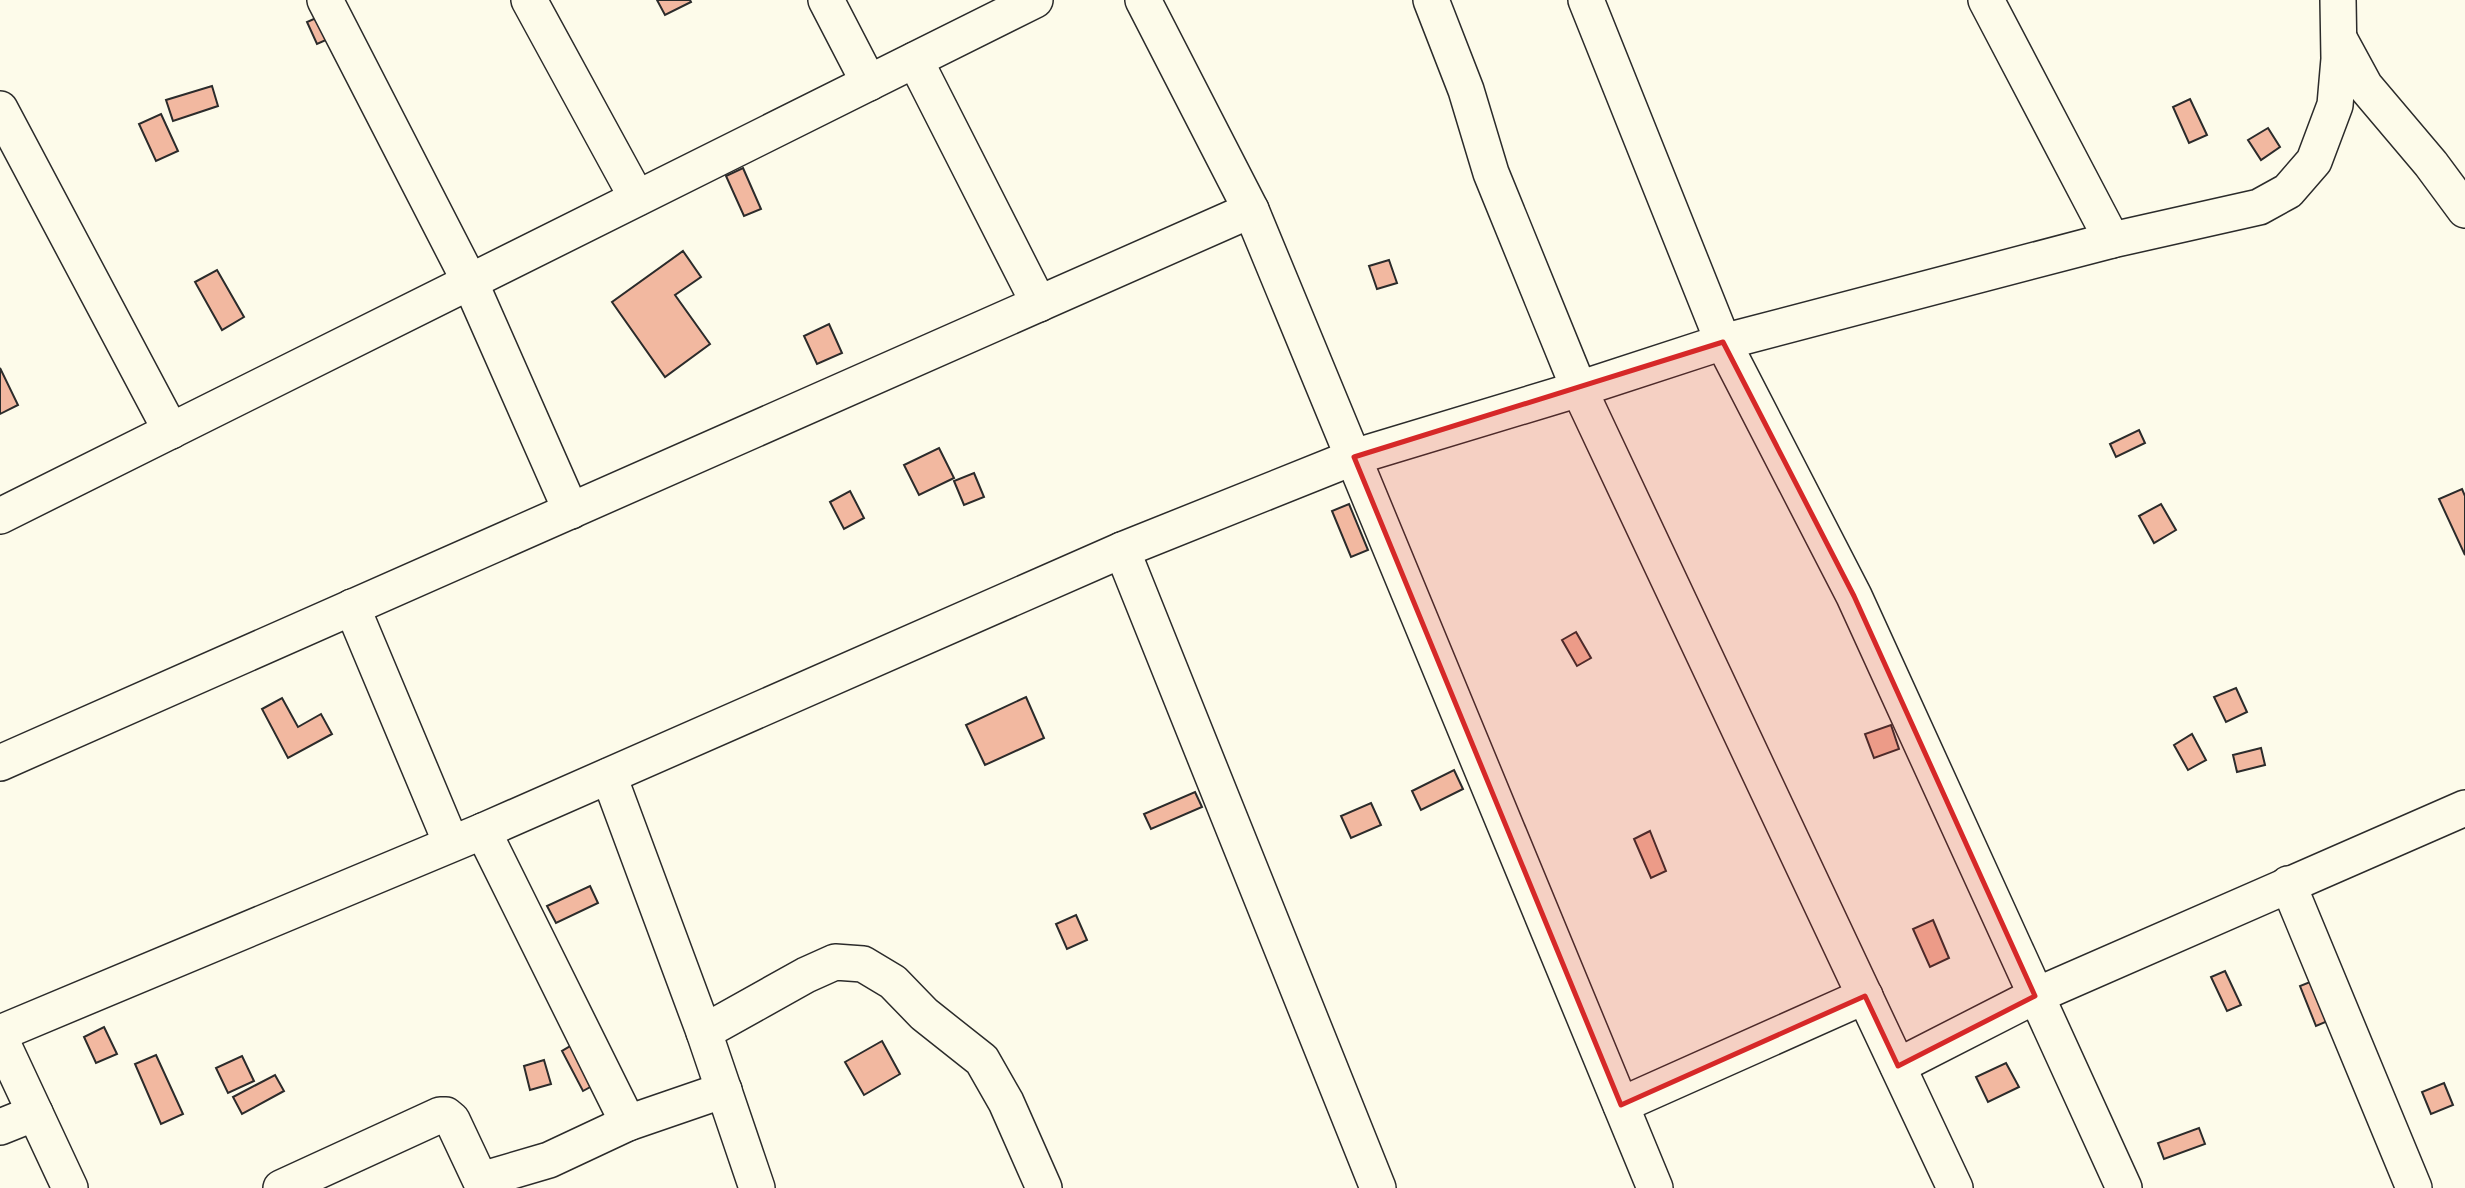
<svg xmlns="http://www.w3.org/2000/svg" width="2465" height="1188" font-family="Montserrat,sans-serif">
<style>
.building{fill:#f2b8a0;stroke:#2b2b2b;stroke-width:2}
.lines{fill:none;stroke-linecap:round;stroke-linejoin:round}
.minor-casing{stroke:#2b2b2b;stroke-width:38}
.minor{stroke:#fdfbea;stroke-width:35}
.marked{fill:#d62828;fill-opacity:0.2;stroke:#d62828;stroke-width:5;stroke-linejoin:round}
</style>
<rect width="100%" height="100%" fill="#fdfbea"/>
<g class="building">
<polygon points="657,0 690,0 691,2 665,15"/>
<polygon points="325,14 335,36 317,44 307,22"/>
<polygon points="212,86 218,106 173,121 166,100"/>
<polygon points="2190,99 2207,135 2189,143 2173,107"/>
<polygon points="161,114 178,151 156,161 139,124"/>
<polygon points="2268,128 2280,147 2261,160 2248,140"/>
<polygon points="743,168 761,209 744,216 726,176"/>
<polygon points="683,251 701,277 675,295 710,344 665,377 612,302"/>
<polygon points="1389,260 1397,283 1377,289 1369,266"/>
<polygon points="217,270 244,317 222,330 195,282"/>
<polygon points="829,324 842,353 817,364 804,336"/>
<polygon points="0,368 18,405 0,414"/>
<polygon points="2139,430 2145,443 2116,457 2110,444"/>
<polygon points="939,448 954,478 919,495 904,465"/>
<polygon points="974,473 984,497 964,505 954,481"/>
<polygon points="2462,489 2465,496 2465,555 2439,499"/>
<polygon points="850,491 864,518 844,529 830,502"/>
<polygon points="1349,504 1368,550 1351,557 1332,511"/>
<polygon points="2161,504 2176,530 2154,543 2139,516"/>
<polygon points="1576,632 1591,658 1577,666 1562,640"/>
<polygon points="2236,688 2247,712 2226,722 2214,697"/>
<polygon points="1026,697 1044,738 985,765 966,725"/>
<polygon points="282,698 298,727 321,714 332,734 288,758 262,709"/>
<polygon points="1891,725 1899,749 1874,758 1865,734"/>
<polygon points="2192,734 2206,760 2188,770 2174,745"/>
<polygon points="2261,748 2265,765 2237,772 2233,755"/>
<polygon points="1454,770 1463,789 1421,810 1412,791"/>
<polygon points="1195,792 1202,807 1151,829 1144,814"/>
<polygon points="1371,803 1381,825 1351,838 1341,816"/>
<polygon points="1650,831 1666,871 1651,878 1634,839"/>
<polygon points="590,886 598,903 556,923 547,906"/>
<polygon points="1076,915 1087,940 1067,949 1056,924"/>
<polygon points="1933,920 1949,958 1930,967 1913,929"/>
<polygon points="2225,971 2241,1005 2227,1011 2211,977"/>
<polygon points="2320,978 2335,1018 2316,1026 2300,986"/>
<polygon points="104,1027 117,1054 96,1063 84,1037"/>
<polygon points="579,1041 601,1081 583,1091 562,1051"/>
<polygon points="882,1041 900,1074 864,1095 845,1062"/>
<polygon points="156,1055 183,1114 161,1124 135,1064"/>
<polygon points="242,1056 254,1081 228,1093 216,1068"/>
<polygon points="544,1060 551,1084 530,1090 524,1066"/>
<polygon points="2006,1063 2019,1087 1988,1102 1976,1077"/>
<polygon points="275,1075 284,1091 242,1114 233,1097"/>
<polygon points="2444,1083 2453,1105 2431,1114 2422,1092"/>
<polygon points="2199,1128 2205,1144 2164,1159 2158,1143"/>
</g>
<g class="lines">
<g class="minor-casing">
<g id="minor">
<polyline points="325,0 470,282 571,511"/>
<polyline points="529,0 637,198"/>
<polyline points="826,0 869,83"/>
<polyline points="1143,0 1251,210 1655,1188"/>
<polyline points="1431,0 1466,90 1491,173 1579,389 1955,1188"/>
<polyline points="1586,0 1723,342 1854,596 2124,1188"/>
<polyline points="1986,0 2112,240"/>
<polyline points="2340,40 2365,86 2431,164 2465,210"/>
<polyline points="915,60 1039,304"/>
<polyline points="0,109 171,431"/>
<polyline points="0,516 1035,0"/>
<polyline points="1122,550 1378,1188"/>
<polyline points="352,607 451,843"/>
<polyline points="0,763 1251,210"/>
<polyline points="609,776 704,1032 757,1188"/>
<polyline points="483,831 628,1123"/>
<polyline points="2288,884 2414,1188"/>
<polyline points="704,1032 806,975 835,962 863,964 893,982 924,1014 982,1060 1006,1102 1044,1188"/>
<polyline points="0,1033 483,831 1122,550 1354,457 1579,389 1723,342 2112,240 2259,207 2288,191 2314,161 2335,105 2339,59 2338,0"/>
<polyline points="0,1038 70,1188"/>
<polyline points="1898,1066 2035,996 2465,808"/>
<polyline points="1621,1105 1865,996"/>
<polyline points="0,1127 35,1113"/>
<polyline points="481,1180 549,1160 628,1123 724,1090"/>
<polyline points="281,1188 440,1115 446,1115 452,1120 484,1188"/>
</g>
</g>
<use href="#minor" class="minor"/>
</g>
<path class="marked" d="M1723,342L1854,596L2035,996L1898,1066L1865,996L1621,1105L1354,457Z"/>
</svg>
